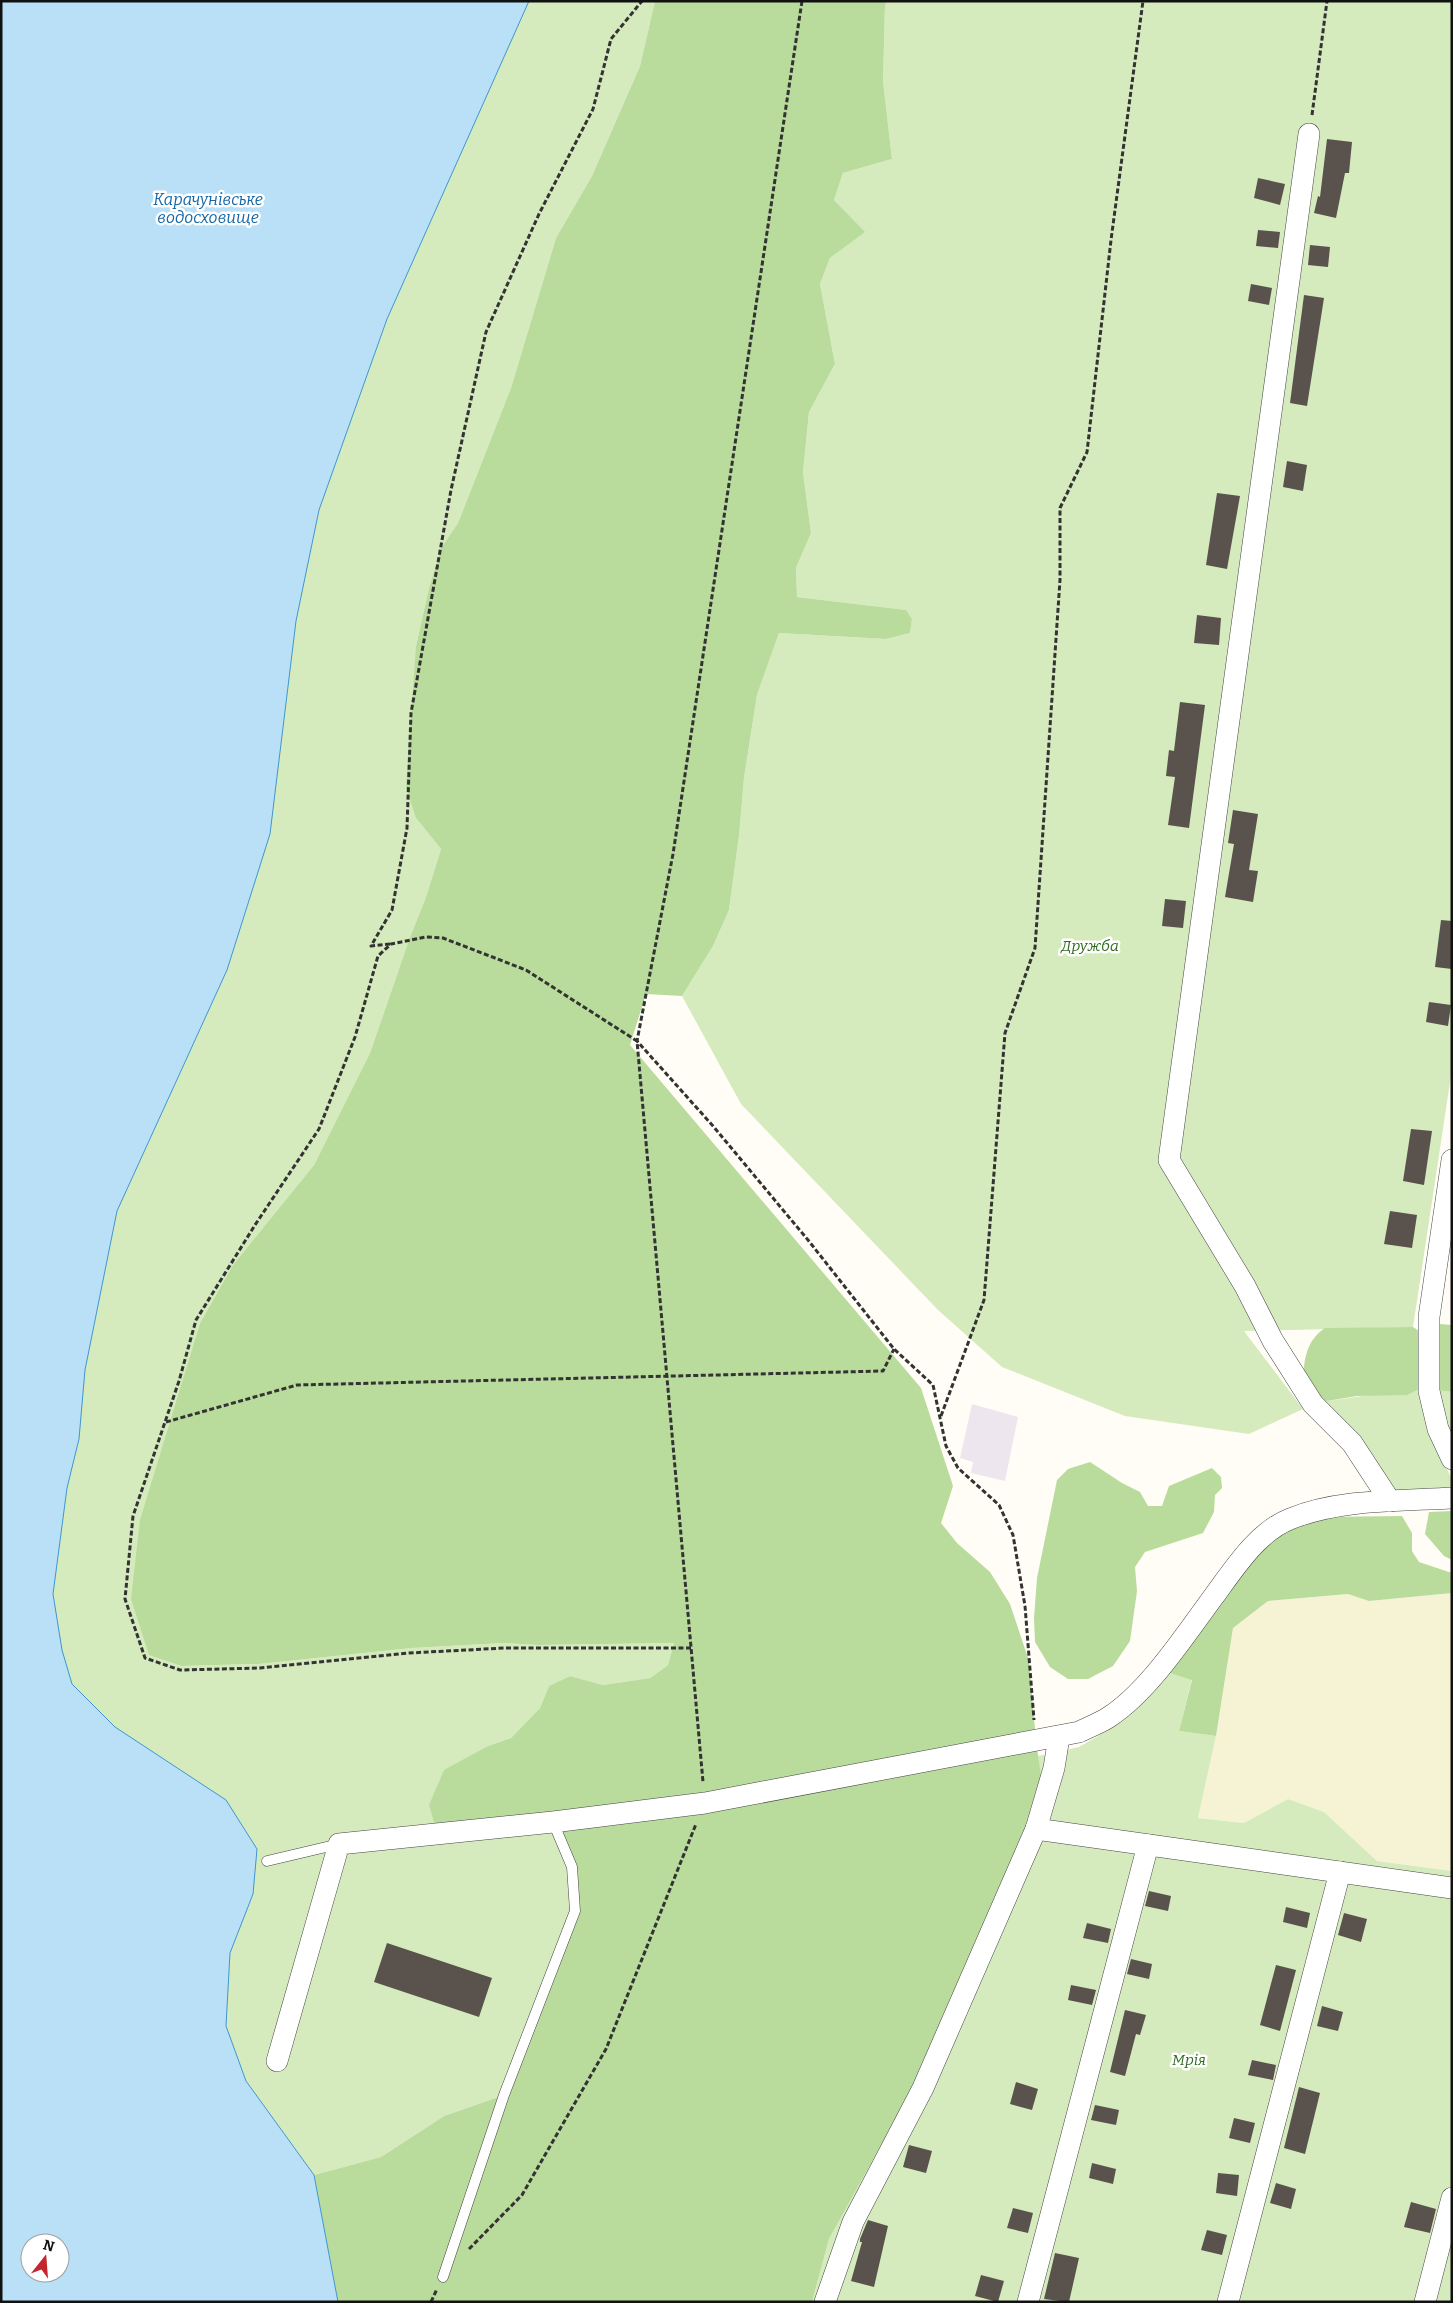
<svg xmlns="http://www.w3.org/2000/svg" width="1453" height="2303" font-family="Bitter,serif">
<style>
.industrial{fill:#eee6ef}
.farmland{fill:#f6f3d4}
.green{fill:#d5ebbd}
.forest{fill:#b9dc9c}
.water{fill:#b9e0f7;stroke:#3f96cf;fill-rule:evenodd}
.building{fill:#5a524d}
.lines{fill:none;stroke-linecap:round;stroke-linejoin:round}
.service-casing{stroke:#444;stroke-width:11}
.minor-casing{stroke:#444;stroke-width:22}
.path{stroke:#333;stroke-width:3;stroke-dasharray:5 2.5;stroke-linecap:butt}
.service{stroke:#fff;stroke-width:10}
.minor{stroke:#fff;stroke-width:21}
.labels{text-anchor:middle;stroke-width:5;stroke-linejoin:round;paint-order:stroke}
.park-label{font-size:15px;font-style:italic;fill:#2f6b1f;stroke:#fff}
.water-label{font-size:16px;font-style:italic;fill:#1768a6;stroke:#fff}
</style>
<rect width="100%" height="100%" fill="#fffdf5"/>
<polygon class="industrial" points="972,1404 1018,1417 1005,1481 971,1473 973,1462 960,1458"/>
<polygon class="farmland" points="1452,1593 1452,1871 1377,1861 1324,1812 1288,1799 1244,1823 1198,1818 1216,1736 1233,1628 1268,1601 1348,1594 1369,1601"/>
<g class="green">
<polygon points="422,1 655,1 640,66 592,176 556,238 511,388 458,523 441,548 429,588 416,646 416,818 441,849 426,897 409,940 370,1053 314,1165 233,1265 200,1323 182,1383 182,1666 259,1664 412,1648 504,1643 538,1645 674,1643 668,1665 650,1678 603,1685 570,1676 549,1686 540,1708 511,1738 488,1746 553,1822 572,1867 575,1911 504,2095 444,2116 381,2157 314,2175 246,2081 181,2102 1,1436 75,1453 79,1439 55,1431"/>
<polygon points="887,1 1452,1 1452,1069 1413,1327 1244,1331 1303,1409 1249,1434 1125,1416 1002,1367 938,1310 741,1104 682,996 713,946 729,910 739,836 744,778 757,695 779,633 886,639 910,633 912,619 905,610 797,597 796,568 811,533 803,472 809,412 835,364 820,284 830,258 864,232 834,200 843,173 892,159 883,81 885,6"/>
<polygon points="1421,1388 1430,1430 1452,1480 1452,1491 1392,1491 1318,1399 1327,1401"/>
<polygon points="1436,1390 1452,1392 1452,1444"/>
<polygon points="1167,1672 1192,1679 1179,1731 1216,1736 1198,1818 1244,1823 1288,1799 1324,1812 1377,1861 1452,1871 1452,2302 812,2302 829,2239 916,2082 1043,1788 1038,1756 1079,1747 1115,1726"/>
</g>
<g class="forest">
<polygon points="655,1 887,1 885,6 883,81 892,159 843,173 834,200 865,232 830,258 820,284 835,364 809,412 803,472 811,533 796,568 797,597 906,610 912,619 910,633 886,639 779,633 757,695 744,778 739,836 729,910 713,946 682,996 646,994 630,1045 921,1388 953,1486 941,1523 957,1543 990,1572 1010,1604 1029,1661 1036,1741 1043,1788 916,2082 829,2239 812,2302 338,2302 314,2175 381,2157 444,2116 504,2095 575,1911 572,1867 553,1822 436,1829 429,1805 444,1770 488,1746 511,1738 540,1708 549,1686 570,1676 603,1685 650,1678 668,1665 674,1643 538,1645 504,1643 412,1648 259,1664 182,1666 149,1655 131,1599 140,1520 200,1323 233,1265 314,1165 370,1053 409,940 426,897 441,849 416,818 406,787 416,646 429,588 441,548 458,523 511,388 556,238 592,176 640,66"/>
<polygon points="1440,1324 1452,1325 1452,1392 1436,1390 1435,1330"/>
<path d="M1413,1327L1422,1333L1421,1388L1407,1395L1357,1396L1327,1401L1318,1399L1303,1381C1304,1359 1306,1341 1325,1328Z"/>
<polygon points="1090,1462 1122,1483 1140,1492 1148,1506 1162,1506 1169,1486 1212,1468 1221,1477 1222,1488 1215,1495 1214,1512 1203,1533 1145,1552 1135,1567 1137,1591 1130,1641 1113,1666 1088,1679 1068,1679 1050,1667 1035,1642 1034,1618 1037,1578 1057,1480 1068,1469"/>
<polygon points="1452,1511 1452,1560 1444,1556 1425,1534 1429,1512"/>
<polygon points="1402,1516 1412,1533 1412,1551 1419,1562 1452,1573 1452,1593 1369,1601 1348,1594 1268,1601 1233,1628 1216,1736 1179,1731 1192,1680 1167,1672 1268,1541 1292,1525 1323,1517"/>
</g>
<path class="water" d="M1,1H529L387,319L319,510L296,621L270,834L227,970L117,1211L85,1370L79,1439L67,1488L53,1594L62,1650L72,1684L115,1727L226,1800L257,1849L253,1894L230,1953L226,2026L246,2081L314,2175L338,2302H1ZM30,2243H60V2273H30Z"/>
<g class="building">
<polygon points="1327,139 1352,142 1349,173 1345,173 1336,218 1314,213 1318,196 1320,197"/>
<polygon points="1258,178 1285,184 1280,205 1254,198"/>
<polygon points="1258,230 1280,232 1278,248 1256,246"/>
<polygon points="1310,245 1330,247 1328,267 1308,265"/>
<polygon points="1251,284 1272,288 1269,305 1248,301"/>
<polygon points="1304,295 1324,298 1307,406 1290,403"/>
<polygon points="1287,461 1307,465 1303,491 1283,487"/>
<polygon points="1217,493 1240,496 1227,569 1206,565"/>
<polygon points="1197,615 1221,618 1219,645 1194,643"/>
<polygon points="1180,702 1205,705 1189,828 1168,825 1175,777 1166,776 1169,750 1174,751"/>
<polygon points="1233,810 1258,814 1249,870 1258,871 1253,902 1225,897 1234,844 1228,843"/>
<polygon points="1165,899 1186,901 1183,928 1162,926"/>
<polygon points="1441,920 1452,921 1452,969 1435,967"/>
<polygon points="1429,1002 1451,1005 1448,1026 1426,1022"/>
<polygon points="1411,1129 1432,1131 1424,1185 1403,1181"/>
<polygon points="1390,1211 1417,1215 1412,1248 1384,1244"/>
<polygon points="1149,1891 1171,1896 1168,1911 1145,1906"/>
<polygon points="1286,1907 1310,1913 1307,1928 1283,1922"/>
<polygon points="1344,1913 1367,1919 1361,1942 1338,1935"/>
<polygon points="1087,1923 1111,1929 1108,1943 1083,1938"/>
<polygon points="387,1943 492,1978 479,2017 374,1982"/>
<polygon points="1131,1959 1152,1964 1149,1979 1127,1974"/>
<polygon points="1276,1965 1296,1970 1280,2031 1260,2025"/>
<polygon points="1071,1985 1096,1990 1092,2005 1068,2000"/>
<polygon points="1322,2006 1343,2012 1338,2031 1317,2026"/>
<polygon points="1125,2010 1146,2015 1140,2035 1136,2034 1125,2076 1110,2072"/>
<polygon points="1252,2060 1276,2065 1273,2080 1248,2075"/>
<polygon points="1016,2082 1038,2089 1032,2110 1010,2104"/>
<polygon points="1299,2087 1320,2093 1305,2154 1284,2148"/>
<polygon points="1095,2105 1119,2110 1116,2125 1091,2120"/>
<polygon points="1234,2118 1255,2123 1250,2143 1229,2138"/>
<polygon points="909,2145 932,2151 926,2173 903,2167"/>
<polygon points="1092,2163 1116,2169 1113,2184 1089,2178"/>
<polygon points="1218,2173 1239,2175 1237,2196 1216,2193"/>
<polygon points="1276,2183 1296,2189 1291,2209 1270,2203"/>
<polygon points="1411,2202 1436,2209 1430,2233 1404,2227"/>
<polygon points="1013,2208 1033,2213 1028,2233 1007,2228"/>
<polygon points="868,2220 888,2226 874,2287 851,2281 862,2242 860,2242 860,2239"/>
<polygon points="1207,2230 1227,2235 1222,2255 1201,2250"/>
<polygon points="1055,2253 1079,2258 1069,2302 1044,2299"/>
<polygon points="981,2275 1004,2281 998,2302 975,2296"/>
</g>
<g class="lines">
<g class="service-casing">
<g id="service">
<polyline points="267,1861 339,1844"/>
<polyline points="443,2277 504,2095 575,1911 572,1867 553,1822"/>
</g>
</g>
<g class="minor-casing">
<g id="minor">
<polyline points="1309,134 1169,1160 1245,1286 1273,1341 1313,1404 1352,1443 1390,1501"/>
<polyline points="1452,1160 1429,1317 1429,1391 1438,1429 1452,1459"/>
<polyline points="1036,1829 1452,1888"/>
<path d="M277,2061L339,1844L553,1822L705,1803L1079,1732C1089,1727 1100,1723 1109,1717C1149,1691 1185,1635 1214,1596C1234,1569 1257,1532 1290,1519C1338,1499 1400,1501 1452,1498"/>
<polyline points="825,2302 853,2222 923,2088 1036,1829 1054,1768 1059,1737"/>
<polyline points="1028,2302 1148,1845"/>
<polyline points="1228,2302 1340,1872"/>
<polyline points="1425,2302 1452,2198"/>
</g>
</g>
<g class="path">
<polyline points="802,1 673,854 637,1041 713,1126 808,1240 894,1349 933,1385 946,1446 958,1468 999,1505 1013,1535 1025,1606 1034,1720"/>
<polyline points="1312,115 1327,1"/>
<polyline points="390,944 371,946 392,910 407,828 411,713 451,490 486,332 539,214 593,109 611,39 642,1"/>
<polyline points="941,1416 984,1300 1005,1033 1035,948 1060,580 1060,508 1087,452 1111,240 1143,1"/>
<polyline points="166,1422 297,1385 883,1371 894,1349"/>
<path d="M691,1648H505L409,1653L260,1668L180,1670L145,1658L125,1599L133,1516L179,1381L196,1320L255,1225L319,1129L355,1037L378,956L391,944L426,937L443,938L526,970L637,1041C659,1288 681,1535 703,1782"/>
<polyline points="469,2249 522,2195 606,2049 696,1824"/>
<polyline points="431,2302 437,2289"/>
</g>
<use href="#service" class="service"/>
<use href="#minor" class="minor"/>
</g>
<g class="labels">
<g class="park-label">
<text x="1090" y="951">Дружба</text>
<text x="1189" y="2065">Мрія</text>
</g>
<g class="water-label">
<text x="208" y="205">Карачунівське<tspan x="208" dy="18">водосховище</tspan></text>
</g>
</g>
<rect width="1453" height="2303" fill="none" stroke="#111111" stroke-width="5"/>
<g transform="translate(45 2258) rotate(17)"><circle r="24" fill="#ffffff" stroke="#a0a0a0"/>
<path d="M0-4L9 19L0 12L-9 19Z" fill="#c4262e"/>
<text y="-8" font-size="14" font-weight="bold" text-anchor="middle" fill="#111111">N</text>
</g>
</svg>
